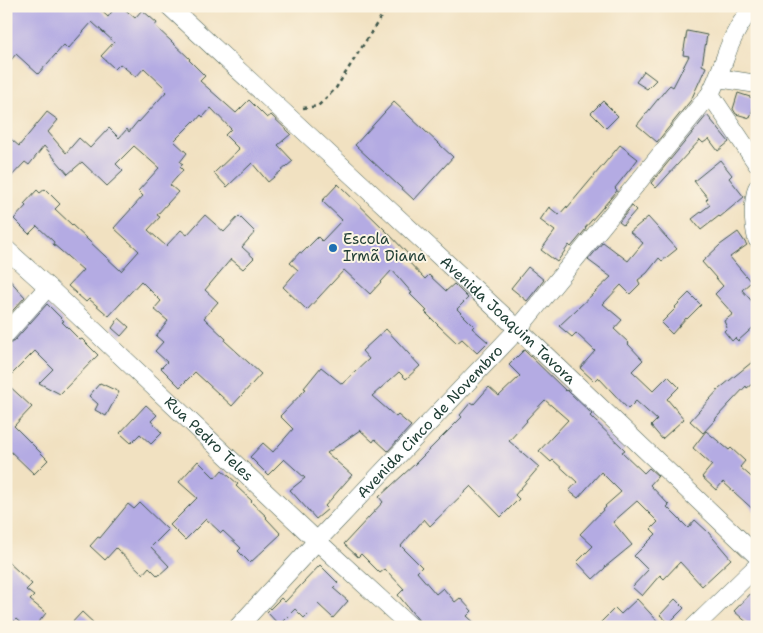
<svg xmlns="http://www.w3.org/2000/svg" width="763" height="633" font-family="'Shantell Sans',sans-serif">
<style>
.building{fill:#b4abe3}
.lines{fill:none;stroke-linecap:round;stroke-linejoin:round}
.minor-casing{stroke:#3e5649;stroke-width:19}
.path{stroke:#3e5649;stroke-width:2.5;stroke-dasharray:4 4;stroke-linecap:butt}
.minor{stroke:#fff;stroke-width:18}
.poi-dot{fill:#1f6fb2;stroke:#fcf5e5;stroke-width:2}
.labels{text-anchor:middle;stroke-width:4;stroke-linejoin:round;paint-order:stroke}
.poi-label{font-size:15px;fill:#1f3d34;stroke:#fcf5e5;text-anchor:start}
.street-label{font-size:15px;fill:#1f3d34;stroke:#fcf5e5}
</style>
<rect width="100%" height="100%" fill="#fcf5e5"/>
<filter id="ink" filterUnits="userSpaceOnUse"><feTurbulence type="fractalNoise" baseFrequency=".02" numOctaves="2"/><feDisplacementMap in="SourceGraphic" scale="10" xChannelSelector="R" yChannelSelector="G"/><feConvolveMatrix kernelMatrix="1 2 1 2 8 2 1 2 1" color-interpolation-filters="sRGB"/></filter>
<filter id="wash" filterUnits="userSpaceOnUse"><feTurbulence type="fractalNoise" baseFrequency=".0096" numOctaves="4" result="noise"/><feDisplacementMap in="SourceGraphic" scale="20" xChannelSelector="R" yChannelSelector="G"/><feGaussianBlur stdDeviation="1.12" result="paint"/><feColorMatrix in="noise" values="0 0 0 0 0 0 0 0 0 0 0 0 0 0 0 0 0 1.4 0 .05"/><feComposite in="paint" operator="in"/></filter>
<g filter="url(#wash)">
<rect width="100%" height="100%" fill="#f1e1c1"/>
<g id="blocks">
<g class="building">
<polygon points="6,6 96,6 108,17 116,6 121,6 135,18 142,10 157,23 155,26 190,59 189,60 205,76 200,81 236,113 249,100 267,118 271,115 291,134 278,145 293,161 268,182 252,163 227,187 214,173 239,149 225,135 231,129 211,108 203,117 201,115 196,121 195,120 174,141 187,153 180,162 183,164 180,167 183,170 170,185 178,192 157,215 160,217 148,230 166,246 181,230 187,235 205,215 224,232 239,216 255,232 242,247 254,258 243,269 231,259 205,290 218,302 204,318 226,339 225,341 261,374 232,406 195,372 180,387 161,368 167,362 155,351 163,342 156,336 168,321 154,309 161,301 141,281 109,316 89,299 86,302 68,286 83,270 53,244 54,242 37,226 29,234 14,219 26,206 24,204 37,190 40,193 45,189 60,204 55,209 121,271 139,251 114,228 143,196 138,191 159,168 134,146 116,164 123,171 107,186 82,162 68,174 44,146 29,165 25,162 6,182 6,135 19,146 47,112 58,120 48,132 66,153 79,138 90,148 109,128 119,138 127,129 129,132 138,121 139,122 166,92 164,90 165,88 144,68 136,77 120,64 115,69 101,56 114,42 92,22 68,49 64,45 38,74 16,54 6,66"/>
<polygon points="687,31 707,35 702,65 706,67 691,100 657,142 637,125 667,88 670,85 673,87 689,56 683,55"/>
<polygon points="644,71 656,80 647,89 636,82"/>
<polygon points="738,93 756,99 750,118 736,114 733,109"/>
<polygon points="603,101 618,116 606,128 591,113"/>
<polygon points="394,102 453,157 414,200 355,145"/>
<polygon points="707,115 729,142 718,151 709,139 703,143 700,140 656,188 651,183"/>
<polygon points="620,145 638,159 615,188 617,190 616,192 585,228 586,229 571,247 569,245 557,262 541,250 555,231 540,220 549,207 559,215 567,206 567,208"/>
<polygon points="720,160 732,175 729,178 744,197 720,217 719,216 701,230 692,219 710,205 706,200 708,198 694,181"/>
<polygon points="338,184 386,231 408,254 404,257 425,279 429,275 446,291 454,284 468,298 457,309 474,326 472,328 488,342 477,353 462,339 457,343 439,326 425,312 427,311 410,294 412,293 392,270 370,294 344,270 307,310 283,287 298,270 290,263 300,252 302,253 318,237 322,241 342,220 322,201"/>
<polygon points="632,206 636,210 623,225 619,222"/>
<polygon points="648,217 677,249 662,261 659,258 647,273 638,280 640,284 630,294 621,285 603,304 622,320 614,329 629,343 628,344 643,360 632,371 653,391 668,376 679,387 667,399 684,419 662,439 651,426 657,420 636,401 628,409 598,377 594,381 580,368 595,351 576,333 572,337 559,326 611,277 588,260 603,242 628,261 643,243 630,232"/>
<polygon points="738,232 747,245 730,257 751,282 742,290 757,307 757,324 738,341 735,338 732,341 724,331 727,328 724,321 733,314 715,294 723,286 702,262 720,245"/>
<polygon points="528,267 544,280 527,301 511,288"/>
<polygon points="6,276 25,297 6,318"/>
<polygon points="689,293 701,305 687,319 686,318 672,334 661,323 676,308 675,307"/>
<polygon points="47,304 64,321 62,322 80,340 82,339 98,355 60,394 39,383 53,369 35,351 6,380 6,346 14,341"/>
<polygon points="119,318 129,327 121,336 112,328"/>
<polygon points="386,329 420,366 406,379 399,372 372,396 396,417 398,415 411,426 388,451 375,439 373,442 360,430 327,453 352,475 325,506 328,509 316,519 290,490 305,478 284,459 268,475 250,457 263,443 273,452 293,429 280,416 306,389 304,388 321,367 342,384 369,359 362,351"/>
<polygon points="524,350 566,391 567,390 592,414 590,416 625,450 622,452 644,473 649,468 658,476 650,485 669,505 667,507 688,528 695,520 708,532 731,559 702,586 680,562 664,579 660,575 642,596 632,587 648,570 634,556 656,534 651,529 658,522 637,501 613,522 632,545 605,567 605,568 593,579 577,562 593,546 580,534 606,507 605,506 621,492 601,472 578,498 569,491 577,482 553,460 551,462 539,451 568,420 545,400 526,420 527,421 509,441 539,467 515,495 519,499 501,517 471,486 430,526 424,519 401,546 422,567 417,572 436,594 443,588 455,602 460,598 472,611 467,616 479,627 424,627 398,595 404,589 385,569 380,573 361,554 358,557 344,544 383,502 379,497 415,464 462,417 460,415 471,402 474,404 489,387 499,396 520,376 509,365"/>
<polygon points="757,358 757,380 747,388 746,386 716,418 716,419 703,433 690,421 719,389"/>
<polygon points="6,383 32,407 14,426 48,460 34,474 6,447"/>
<polygon points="100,383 119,392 106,416 95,410 98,404 89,396"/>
<polygon points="146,405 157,415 151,421 162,433 151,444 140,434 131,443 120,433"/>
<polygon points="706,431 729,450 731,448 745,461 740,467 757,482 757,513 723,482 716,490 702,477 712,465 693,448"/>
<polygon points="198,461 215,478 222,470 238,484 236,486 252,501 251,502 267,517 266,518 281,534 250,563 238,551 241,548 223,531 221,533 206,519 185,540 170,525 197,498 179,482"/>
<polygon points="140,503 168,530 151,547 169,566 158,576 149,567 143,574 116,548 105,560 90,546 98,537 100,538 128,504 134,509"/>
<polygon points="6,560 32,584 26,590 34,596 30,600 46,613 35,627 25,627 16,619 9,627 6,627"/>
<polygon points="320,565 338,583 333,588 348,601 333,618 318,604 304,618 295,609 279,625 267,612 281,598 285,602"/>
<polygon points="757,587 757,627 752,627 734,611"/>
<polygon points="637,599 663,627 596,627 615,608 621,614"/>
<polygon points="675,599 684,608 669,623 660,615"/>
<polygon points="82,612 98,627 68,627"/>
</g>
</g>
</g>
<g filter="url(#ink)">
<use href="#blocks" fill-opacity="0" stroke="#3e5649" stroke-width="1"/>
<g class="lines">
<g class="minor-casing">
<g id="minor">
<path id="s1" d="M169,6L518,329L757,556"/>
<polyline points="718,78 757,84"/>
<polyline points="710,94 757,164"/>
<path d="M757,188C752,205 753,222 757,239"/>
<path id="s2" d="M6,249L48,287L317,541L411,627"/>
<polyline points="6,334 48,287"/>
<path id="s3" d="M238,627L317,541L518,329L710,94C718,79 723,63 729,47C735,32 743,19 753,6"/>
<polyline points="694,627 757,566"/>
</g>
</g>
<polyline class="path" points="303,108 318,106 336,88 386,9"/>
<use href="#minor" class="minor"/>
</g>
</g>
<circle class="poi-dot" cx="333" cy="248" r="5"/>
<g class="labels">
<g class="poi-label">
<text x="343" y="244">Escola<tspan x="343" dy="17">Irmã Diana</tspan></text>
</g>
<g class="street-label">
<text dy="5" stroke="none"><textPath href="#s1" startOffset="462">Avenida Joaquim Tavora</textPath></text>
<text dy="5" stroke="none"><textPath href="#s3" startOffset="281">Avenida Cinco de Novembro</textPath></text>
<text dy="5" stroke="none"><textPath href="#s2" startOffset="278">Rua Pedro Teles</textPath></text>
</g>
</g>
<rect width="763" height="633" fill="none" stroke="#fcf5e5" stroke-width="25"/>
</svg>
